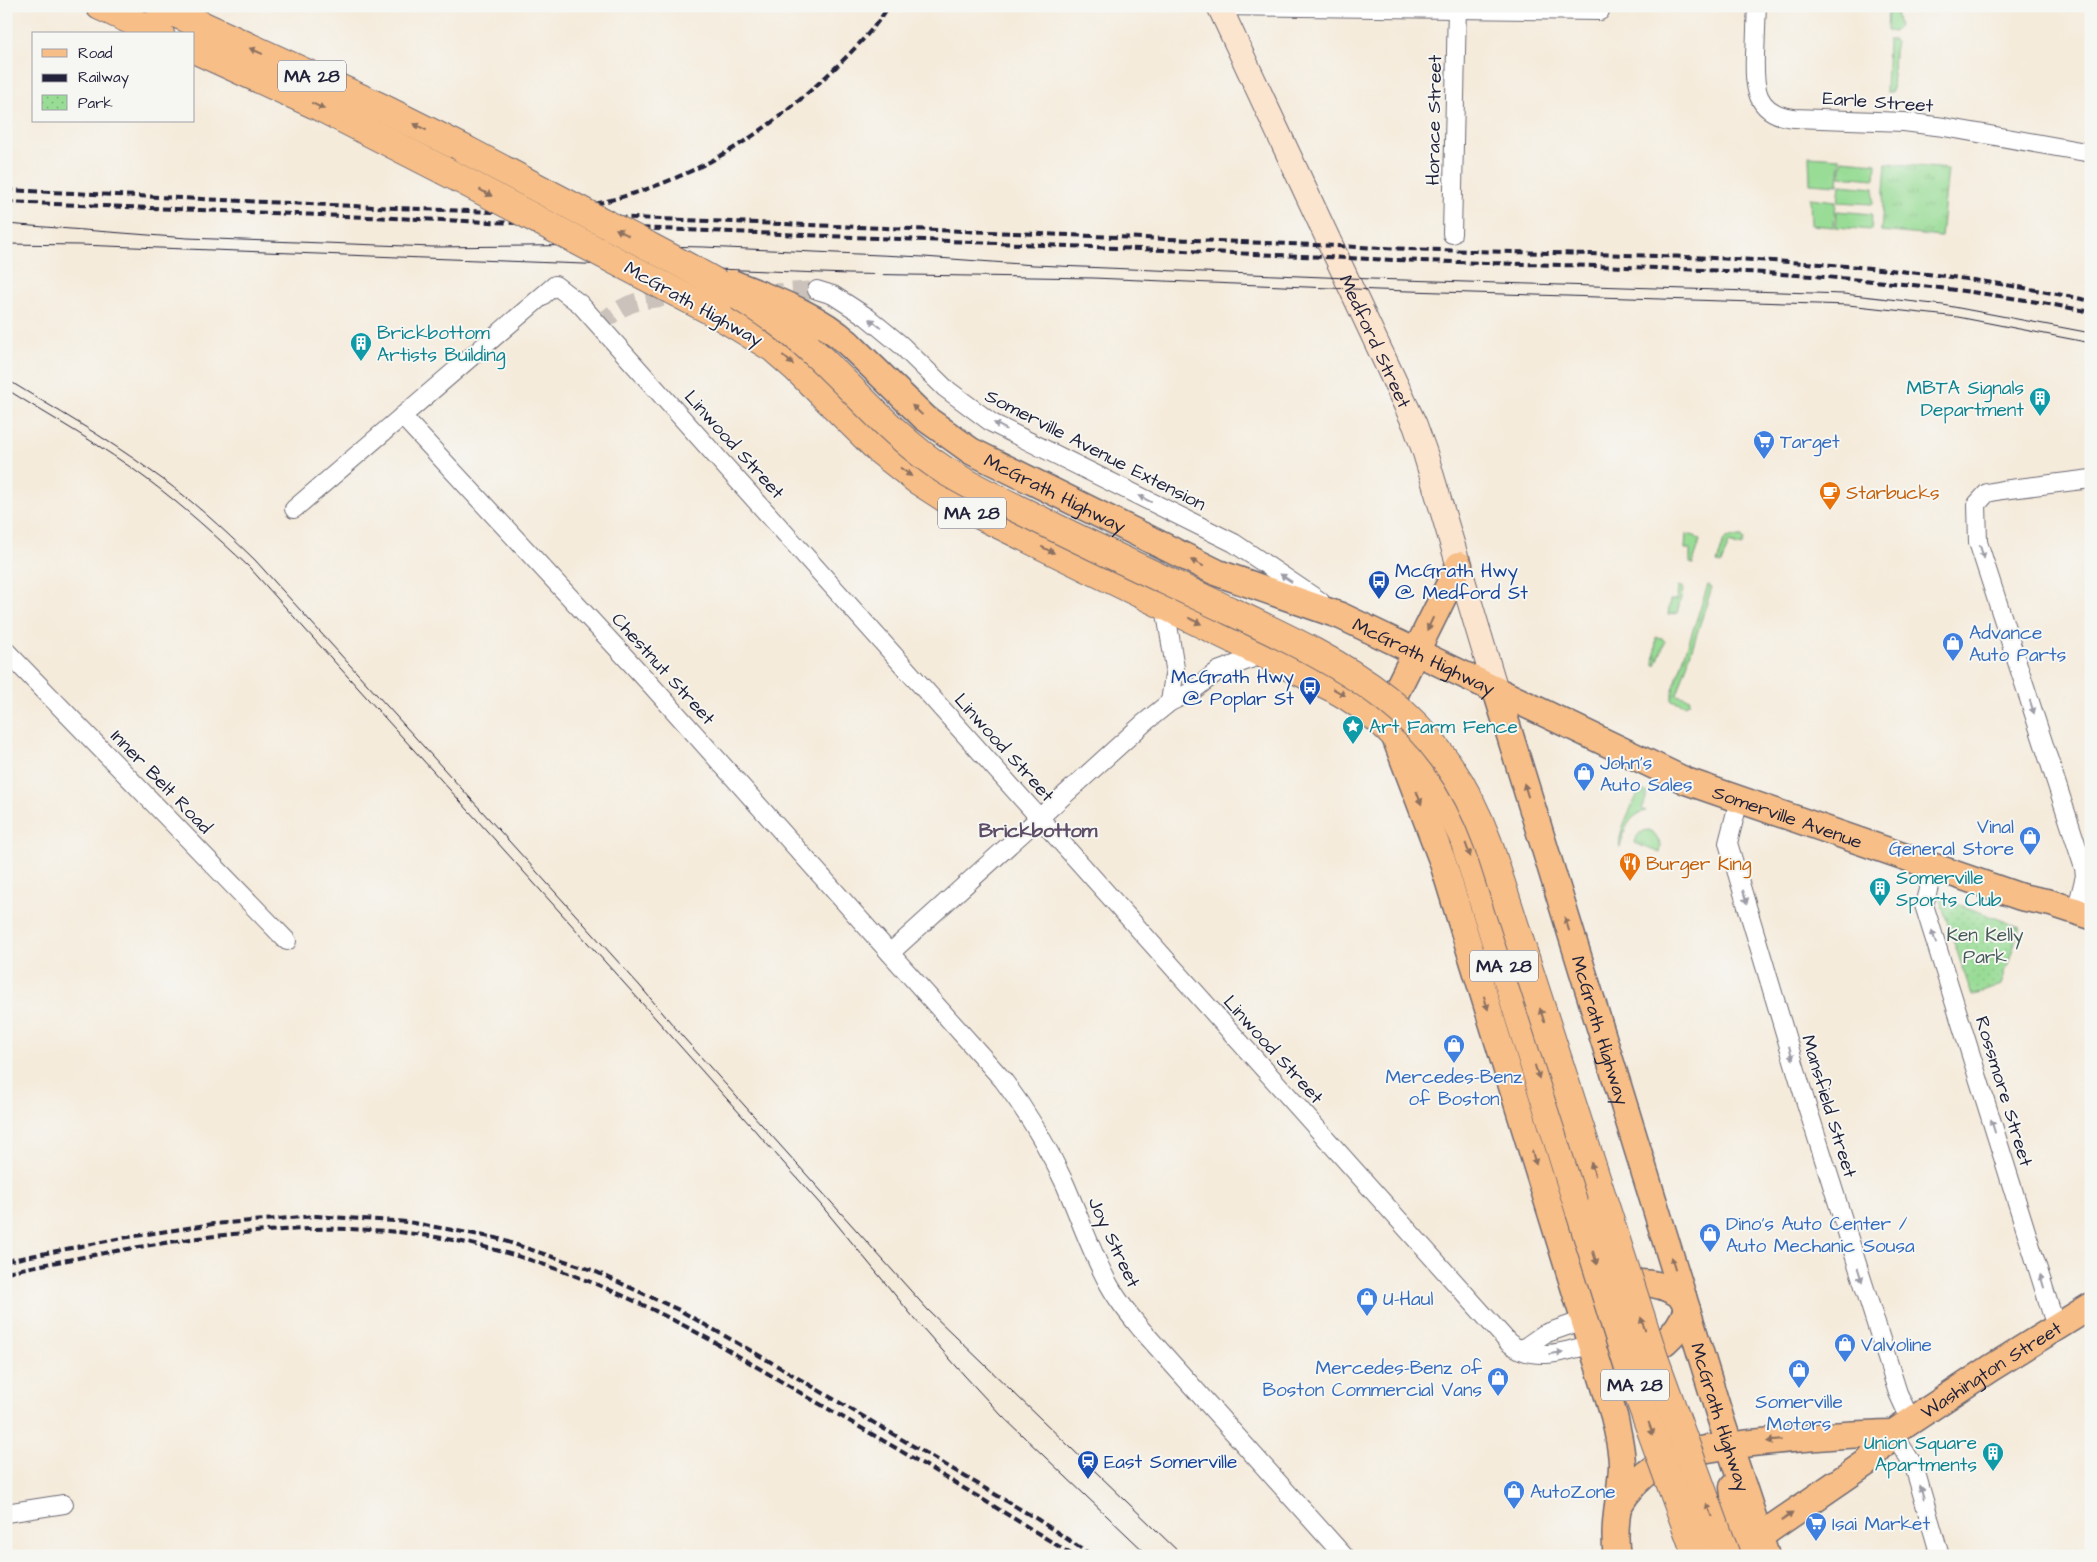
<svg xmlns="http://www.w3.org/2000/svg" width="2097" height="1562" font-family="'Architects Daughter',sans-serif">
<style>
.grass{fill:url(#grass-tufts);stroke:#5d7f68}
.park{fill:url(#park-dots);stroke:#5d7f68}
.pitch{fill:#98dc95;stroke:#5d7f68}
.lines{fill:none;stroke-linecap:round;stroke-linejoin:round}
.minor-tunnel{stroke:#cbc3bb;stroke-width:18;stroke-dasharray:18 9;stroke-linecap:butt}
.minor-casing{stroke:#6c6873;stroke-width:20}
.secondary-casing{stroke:#6c6873;stroke-width:26}
.primary-casing{stroke:#6c6873;stroke-width:29}
.trunk-casing{stroke:#6c6873;stroke-width:30}
.minor{stroke:#fff;stroke-width:18}
.secondary{stroke:#fce5cf;stroke-width:24}
.primary{stroke:#f7be87;stroke-width:26}
.trunk{stroke:#f7be87;stroke-width:28}
.tram{stroke:#22223b;stroke-width:1}
.rail{stroke:#22223b;stroke-width:4;stroke-dasharray:8 4;stroke-linecap:butt}
.primary-bridge-casing{stroke:#6c6873;stroke-width:29;stroke-linecap:butt}
.trunk-bridge-casing{stroke:#6c6873;stroke-width:30;stroke-linecap:butt}
.primary-bridge{stroke:#f7be87;stroke-width:26}
.trunk-bridge{stroke:#f7be87;stroke-width:28}
.oneway{fill:#8c7061}
.oneway2{fill:#9c9ca7}
.labels{text-anchor:middle;stroke-width:4;stroke-linejoin:round;paint-order:stroke}
.shield{fill:#f6f6f2;stroke:#626272;stroke-width:1}
.shield-label{font-size:18px;font-weight:bold;fill:#22223b}
.street-label{font-size:19px;fill:#22223b;stroke:#f6f6f2}
.culture-label{font-size:19px;fill:#0d838f;stroke:#f6f6f2;text-anchor:start}
.shop-label{font-size:19px;fill:#366cbe;stroke:#f6f6f2;text-anchor:start}
.food-label{font-size:19px;fill:#c56008;stroke:#f6f6f2;text-anchor:start}
.transit-label{font-size:19px;fill:#164399;stroke:#f6f6f2;text-anchor:start}
.park-label{font-size:19px;fill:#455a56;stroke:#f6f6f2}
.neighbourhood-label{font-size:20px;font-weight:bold;fill:#5d4d67;stroke:#f6f6f2}
</style>
<defs>
<pattern id="grass-tufts" width="24" height="20" patternUnits="userSpaceOnUse" patternTransform="scale(1.25)"><rect width="24" height="20" fill="#98dc95"/><path d="M3 7l-1-3M5 7V3M7 7l1-3M15 17l-1-3M17 17v-4M19 17l1-3" fill="none" stroke="#83bc81"/></pattern>
<pattern id="park-dots" width="8" height="8" patternUnits="userSpaceOnUse" patternTransform="scale(1.25)"><rect width="8" height="8" fill="#98dc95"/><path d="M2 2h.1M6 6h.1" fill="none" stroke="#83bc81" stroke-width="1.8" stroke-linecap="round"/></pattern>
</defs>
<rect width="100%" height="100%" fill="#f6f6f2"/>
<filter id="ink" filterUnits="userSpaceOnUse"><feTurbulence type="fractalNoise" baseFrequency=".02" numOctaves="2"/><feDisplacementMap in="SourceGraphic" scale="10" xChannelSelector="R" yChannelSelector="G"/><feConvolveMatrix kernelMatrix="1 2 1 2 8 2 1 2 1" color-interpolation-filters="sRGB"/></filter>
<filter id="wash" filterUnits="userSpaceOnUse"><feTurbulence type="fractalNoise" baseFrequency=".0096" numOctaves="4" result="noise"/><feDisplacementMap in="SourceGraphic" scale="20" xChannelSelector="R" yChannelSelector="G"/><feGaussianBlur stdDeviation="1.12" result="paint"/><feColorMatrix in="noise" values="0 0 0 0 0 0 0 0 0 0 0 0 0 0 0 0 0 1.4 0 .05"/><feComposite in="paint" operator="in"/></filter>
<g filter="url(#wash)">
<rect width="100%" height="100%" fill="#f5ebdb"/>
<g class="grass">
<polygon points="1888,6 1895,6 1899,27 1894,32 1887,31"/>
<polygon points="1888,40 1894,40 1896,42 1894,52 1892,92 1886,92"/>
<polygon points="1886,163 1948,169 1941,237 1881,231"/>
<polygon points="1686,534 1695,536 1700,540 1693,564 1690,563 1690,549 1685,549"/>
<polygon points="1733,537 1742,537 1744,541 1741,547 1729,543 1721,564 1717,563 1724,540"/>
<polygon points="1708,585 1712,587 1677,695 1690,699 1689,703 1685,705 1672,700 1672,693"/>
<polygon points="1678,586 1683,588 1683,590 1677,613 1668,615 1670,600 1677,600"/>
<polygon points="1656,637 1662,638 1665,642 1656,665 1654,665"/>
<path d="M1640,789L1648,793L1642,809L1646,811C1627,816 1624,832 1620,848C1616,834 1634,803 1640,789Z"/>
<path d="M1649,830L1653,832L1661,845L1660,853L1634,843C1637,835 1639,831 1649,830Z"/>
</g>
<polygon class="park" points="1939,897 2020,927 2001,985 1972,996"/>
<g class="pitch">
<polygon points="1809,156 1840,158 1838,185 1810,183"/>
<polygon points="1842,160 1876,163 1875,179 1840,176"/>
<polygon points="1840,185 1874,188 1873,204 1838,202"/>
<polygon points="1810,198 1836,201 1834,227 1811,225"/>
<polygon points="1837,211 1872,214 1871,230 1836,227"/>
</g>
</g>
<g filter="url(#ink)">
<g class="lines">
<g class="minor-tunnel">
<polyline points="765,293 817,290"/>
<path d="M599,325C629,298 644,299 682,297"/>
</g>
<g class="minor-casing">
<g id="minor">
<polyline points="1219,6 1600,11 1601,6"/>
<path d="M1757,6C1756,22 1756,38 1755,54C1754,86 1754,114 1794,118L1904,122L1944,127L2091,153"/>
<polyline points="1452,234 1457,6"/>
<polyline points="817,290 833,295 867,317 901,345 945,388 992,423 1234,543 1320,601"/>
<path d="M402,416L652,686L1003,1080C1027,1112 1048,1147 1065,1184C1079,1216 1090,1249 1106,1279C1115,1297 1128,1313 1141,1329L1344,1556"/>
<path d="M294,509L555,285L580,304L1508,1342C1533,1363 1564,1352 1592,1344"/>
<polyline points="1165,607 1175,668 1170,702"/>
<polyline points="6,651 287,941"/>
<polyline points="1739,800 1728,843 1805,1100 1898,1393 1911,1421"/>
<polyline points="1934,867 1924,905 2056,1327"/>
<polyline points="2076,912 2085,876 2084,868 1978,542 1977,504 1987,493 2002,490 2091,479"/>
<polyline points="890,953 1144,723 1170,702 1191,692 1218,671 1264,654"/>
<polyline points="1521,1350 1544,1334 1584,1320"/>
<polyline points="1893,1433 1914,1466 1940,1556"/>
<polyline points="6,1513 64,1504"/>
</g>
</g>
<g class="secondary-casing">
<g id="secondary">
<path id="s1" d="M1219,6L1415,425L1425,453L1496,690"/>
</g>
</g>
<g class="primary-casing">
<g id="primary">
<path id="s2" d="M848,343L925,418L971,451L1218,573L1341,616L1686,781L2021,897L2051,903L2091,916"/>
<path d="M1459,565L1390,704L1387,716L1389,727L1395,737L1442,860L1614,1416C1618,1433 1622,1449 1622,1466C1621,1496 1612,1526 1617,1556"/>
<path id="s3" d="M1496,690L1721,1420L1766,1556"/>
<path d="M1610,1290C1635,1279 1661,1281 1683,1297"/>
<path d="M1631,1354C1660,1352 1676,1336 1687,1310"/>
<path d="M1618,1507C1627,1491 1641,1476 1657,1466C1685,1449 1720,1447 1752,1443C1799,1438 1846,1434 1893,1433"/>
<path d="M1733,1555C1742,1539 1735,1505 1733,1487"/>
<path id="s4" d="M1731,1556L1866,1463L1893,1433L1991,1368L2091,1306"/>
</g>
</g>
<g class="trunk-casing">
<g id="trunk">
<polyline points="100,6 160,34"/>
<polyline points="160,6 380,107 464,149"/>
<polyline points="194,49 316,105 443,170"/>
<path d="M719,315L773,348L797,369L879,450L917,480L945,498L1335,689C1393,721 1438,779 1464,839L1580,1212"/>
</g>
</g>
<use href="#minor" class="minor"/>
<use href="#secondary" class="secondary"/>
<use href="#primary" class="primary"/>
<use href="#trunk" class="trunk"/>
<g class="tram">
<polyline points="6,224 187,238 433,247 617,245 704,247 924,257 1034,265 1372,279 1844,294 1943,305 2091,333"/>
<polyline points="6,244 80,245 848,274 1093,278 1378,290 1848,305 1958,317 2091,343"/>
<path d="M6,379C55,409 105,437 151,471C189,497 222,528 255,560L640,986L683,1037L928,1310L1183,1556"/>
<path d="M6,389C54,419 103,446 148,480C183,506 216,536 249,567L633,993L821,1205L914,1318L964,1375L1002,1416L1149,1556"/>
</g>
<g class="rail">
<path d="M6,190C185,198 363,207 541,214C814,226 1086,235 1359,247C1601,258 1854,249 2091,301"/>
<path d="M6,202C461,221 915,239 1370,259C1611,269 1853,264 2091,312"/>
<path d="M560,211C664,193 742,154 820,82C845,59 870,35 889,6"/>
<polyline points="6,1261 122,1238 213,1224 316,1216 408,1222 496,1238 592,1270 679,1310 769,1361 1037,1519 1093,1556"/>
<path d="M6,1272C139,1246 272,1218 407,1233C498,1243 595,1279 675,1321C720,1344 763,1371 806,1396C896,1448 986,1500 1074,1556"/>
</g>
<g class="primary-bridge-casing">
<path id="primary-bridge" d="M732,283C772,299 816,314 848,343"/>
</g>
<g class="trunk-bridge-casing">
<g id="trunk-bridge">
<path d="M464,149C521,179 579,210 637,240C686,266 735,291 779,323C838,367 882,430 944,470C975,489 1008,504 1040,520C1102,551 1165,580 1228,610C1349,667 1439,709 1488,843L1654,1358L1726,1556"/>
<polyline points="443,170 719,315"/>
<polyline points="1580,1212 1632,1378 1697,1556"/>
</g>
</g>
<use href="#primary-bridge" class="primary-bridge"/>
<use href="#trunk-bridge" class="trunk-bridge"/>
</g>
<defs><path id="oneway-solid" d="M-6-.8H1V-3.2L6.5 0L1 3.2V.8H-6Z" transform="scale(1.25)"/></defs>
<g class="oneway">
<use href="#oneway-solid" transform="translate(256 51) rotate(-156)"/>
<use href="#oneway-solid" transform="translate(318 106) rotate(26)"/>
<use href="#oneway-solid" transform="translate(420 127) rotate(-153)"/>
<use href="#oneway-solid" transform="translate(486 193) rotate(28)"/>
<use href="#oneway-solid" transform="translate(622 232) rotate(-152)"/>
<use href="#oneway-solid" transform="translate(788 360) rotate(42)"/>
<use href="#oneway-solid" transform="translate(917 410) rotate(-137)"/>
<use href="#oneway-solid" transform="translate(906 472) rotate(37)"/>
<use href="#oneway-solid" transform="translate(1048 550) rotate(26)"/>
<use href="#oneway-solid" transform="translate(1197 563) rotate(-154)"/>
<use href="#oneway-solid" transform="translate(1195 621) rotate(26)"/>
<use href="#oneway-solid" transform="translate(1430 624) rotate(115)"/>
<use href="#oneway-solid" transform="translate(1339 692) rotate(29)"/>
<use href="#oneway-solid" transform="translate(1526 790) rotate(-107)"/>
<use href="#oneway-solid" transform="translate(1419 798) rotate(69)"/>
<use href="#oneway-solid" transform="translate(1468 850) rotate(70)"/>
<use href="#oneway-solid" transform="translate(1567 924) rotate(-107)"/>
<use href="#oneway-solid" transform="translate(1486 1003) rotate(73)"/>
<use href="#oneway-solid" transform="translate(1542 1015) rotate(-108)"/>
<use href="#oneway-solid" transform="translate(1537 1072) rotate(73)"/>
<use href="#oneway-solid" transform="translate(1534 1158) rotate(73)"/>
<use href="#oneway-solid" transform="translate(1593 1169) rotate(-108)"/>
<use href="#oneway-solid" transform="translate(1595 1258) rotate(73)"/>
<use href="#oneway-solid" transform="translate(1673 1263) rotate(-107)"/>
<use href="#oneway-solid" transform="translate(1643 1324) rotate(-108)"/>
<use href="#oneway-solid" transform="translate(1651 1429) rotate(70)"/>
<use href="#oneway-solid" transform="translate(1774 1441) rotate(175)"/>
<use href="#oneway-solid" transform="translate(1709 1510) rotate(-111)"/>
<use href="#oneway-solid" transform="translate(1787 1517) rotate(-34)"/>
</g>
<g class="oneway2">
<use href="#oneway-solid" transform="translate(875 323) rotate(-142)"/>
<use href="#oneway-solid" transform="translate(1000 426) rotate(-152)"/>
<use href="#oneway-solid" transform="translate(1145 499) rotate(-154)"/>
<use href="#oneway-solid" transform="translate(1982 552) rotate(72)"/>
<use href="#oneway-solid" transform="translate(1286 578) rotate(-146)"/>
<use href="#oneway-solid" transform="translate(2032 707) rotate(72)"/>
<use href="#oneway-solid" transform="translate(1745 897) rotate(73)"/>
<use href="#oneway-solid" transform="translate(1934 937) rotate(-107)"/>
<use href="#oneway-solid" transform="translate(1791 1053) rotate(74)"/>
<use href="#oneway-solid" transform="translate(1993 1126) rotate(-107)"/>
<use href="#oneway-solid" transform="translate(1860 1275) rotate(72)"/>
<use href="#oneway-solid" transform="translate(2042 1281) rotate(-107)"/>
<use href="#oneway-solid" transform="translate(1556 1353) rotate(-9)"/>
<use href="#oneway-solid" transform="translate(1922 1492) rotate(-106)"/>
</g>
</g>
<defs>
<g id="building-pin" transform="scale(1.125)"><path d="M0 17L-7.5 6A9.5 9.5 0 1 1 7.5 6Z" fill="#0f9aa8" stroke="#f6f6f2"/><path d="M-4-6H4V6H1V3H-1V6H-4ZM-2.5-4.3h1.7v1.8h-1.7ZM.8-4.3h1.7v1.8H.8ZM-2.5-1h1.7V.8h-1.7ZM.8-1h1.7V.8H.8Z" fill="#fff"/></g>
<g id="supermarket-pin" transform="scale(1.125)"><path d="M0 17L-7.5 6A9.5 9.5 0 1 1 7.5 6Z" fill="#3f7fe0" stroke="#f6f6f2"/><path d="M-6-5.5h2.5l.6 2H6L4.5 2H-2.5L-4.4-4H-6ZM-1.5 3.2a1.3 1.3 0 1 0 .1 0ZM3 3.2a1.3 1.3 0 1 0 .1 0Z" fill="#fff"/></g>
<g id="cafe-pin" transform="scale(1.125)"><path d="M0 17L-7.5 6A9.5 9.5 0 1 1 7.5 6Z" fill="#e8710a" stroke="#f6f6f2"/><path d="M-5.5-4.5H6V0H3Q3 3.5 0 3.5H-2.5Q-5.5 3.5-5.5 0ZM3-3.2v2h1.7v-2ZM-6 4.5H4V6H-6Z" fill="#fff"/></g>
<g id="bus-pin" transform="scale(1.125)"><path d="M0 17L-7.5 6A9.5 9.5 0 1 1 7.5 6Z" fill="#1a4fb4" stroke="#f6f6f2"/><path d="M-5-6H5V4H4V6H2V4H-2V6H-4V4H-5ZM-3.5-4V0h7V-4ZM-3.5 1.2v1.5H-2V1.2ZM2 1.2v1.5H3.5V1.2Z" fill="#fff"/></g>
<g id="shop-pin" transform="scale(1.125)"><path d="M0 17L-7.5 6A9.5 9.5 0 1 1 7.5 6Z" fill="#3f7fe0" stroke="#f6f6f2"/><path d="M-5-2.5h2.3a2.7 3.5 0 0 1 5.4 0H5L5.5 6h-11ZM-1.5-2.5h3a1.5 2.3 0 0 0-3 0Z" fill="#fff"/></g>
<g id="sight-pin" transform="scale(1.125)"><path d="M0 17L-7.5 6A9.5 9.5 0 1 1 7.5 6Z" fill="#0f9aa8" stroke="#f6f6f2"/><path d="M0-6L1.8-2.2L6-1.7L2.9 1.2L3.7 5.4L0 3.3L-3.7 5.4L-2.9 1.2L-6-1.7L-1.8-2.2Z" fill="#fff"/></g>
<g id="restaurant-pin" transform="scale(1.125)"><path d="M0 17L-7.5 6A9.5 9.5 0 1 1 7.5 6Z" fill="#e8710a" stroke="#f6f6f2"/><path d="M-5-6h1v4h1v-4h1v4h1v-4h1v5L-1.5 .5V6h-2V.5L-5-1ZM5-6V6H3V1.5H1.5Q1.5-4 5-6Z" fill="#fff"/></g>
<g id="station-pin" transform="scale(1.125)"><path d="M0 17L-7.5 6A9.5 9.5 0 1 1 7.5 6Z" fill="#1a4fb4" stroke="#f6f6f2"/><path d="M-3-6H3Q5-6 5-4V2Q5 4 3 4L4.5 6H3L1.5 4h-3L-3 6H-4.5L-3 4Q-5 4-5 2V-4Q-5-6-3-6ZM-3.5-4v3h7v-3ZM-3.5 1v1.5H-2V1ZM2 1v1.5H3.5V1Z" fill="#fff"/></g>
</defs>
<g fill-rule="evenodd">
<use href="#building-pin" x="361" y="343"/>
<use href="#building-pin" x="2040" y="398"/>
<use href="#supermarket-pin" x="1764" y="441"/>
<use href="#cafe-pin" x="1830" y="492"/>
<use href="#bus-pin" x="1379" y="581"/>
<use href="#shop-pin" x="1953" y="643"/>
<use href="#bus-pin" x="1310" y="687"/>
<use href="#sight-pin" x="1353" y="726"/>
<use href="#shop-pin" x="1584" y="773"/>
<use href="#shop-pin" x="2030" y="837"/>
<use href="#restaurant-pin" x="1630" y="863"/>
<use href="#building-pin" x="1880" y="888"/>
<use href="#shop-pin" x="1454" y="1045"/>
<use href="#shop-pin" x="1710" y="1234"/>
<use href="#shop-pin" x="1367" y="1298"/>
<use href="#shop-pin" x="1845" y="1344"/>
<use href="#shop-pin" x="1799" y="1370"/>
<use href="#shop-pin" x="1498" y="1378"/>
<use href="#building-pin" x="1993" y="1453"/>
<use href="#station-pin" x="1088" y="1461"/>
<use href="#shop-pin" x="1514" y="1491"/>
<use href="#supermarket-pin" x="1816" y="1523"/>
</g>
<g class="labels">
<g class="shield">
<rect x="278" y="60.5" width="68" height="31" rx="4"/>
<rect x="938" y="497.5" width="68" height="31" rx="4"/>
<rect x="1470" y="950.5" width="68" height="31" rx="4"/>
<rect x="1601" y="1369.5" width="68" height="31" rx="4"/>
</g>
<g class="shield-label">
<text x="312" y="82">MA 28</text>
<text x="972" y="519">MA 28</text>
<text x="1504" y="972">MA 28</text>
<text x="1635" y="1391">MA 28</text>
</g>
<g class="street-label">
<text transform="translate(1878 101) rotate(4)" y="7">Earle Street</text>
<text transform="translate(1433 120) rotate(-89)" y="7">Horace Street</text>
<text transform="translate(694 303) rotate(29)" y="7">McGrath Highway</text>
<text dy="7" stroke="none"><textPath href="#s1" startOffset="370">Medford Street</textPath></text>
<text transform="translate(735 444) rotate(48)" y="7">Linwood Street</text>
<text transform="translate(1096 449) rotate(27)" y="7">Somerville Avenue Extension</text>
<text dy="7" stroke="none"><textPath href="#s2" startOffset="258">McGrath Highway</textPath></text>
<text dy="7" stroke="none"><textPath href="#s2" startOffset="662">McGrath Highway</textPath></text>
<text transform="translate(664 668) rotate(48)" y="7">Chestnut Street</text>
<text transform="translate(1005 747) rotate(48)" y="7">Linwood Street</text>
<text transform="translate(162 781) rotate(46)" y="7">Inner Belt Road</text>
<text dy="7" stroke="none"><textPath href="#s2" startOffset="1060">Somerville Avenue</textPath></text>
<text dy="7" stroke="none"><textPath href="#s3" startOffset="356">McGrath Highway</textPath></text>
<text transform="translate(1274 1049) rotate(48)" y="7">Linwood Street</text>
<text transform="translate(2005 1091) rotate(73)" y="7">Rossmore Street</text>
<text transform="translate(1830 1106) rotate(73)" y="7">Mansfield Street</text>
<text transform="translate(1115 1242) rotate(65)" y="7">Joy Street</text>
<text dy="7" stroke="none"><textPath href="#s4" startOffset="321">Washington Street</textPath></text>
<text dy="7" stroke="none"><textPath href="#s3" startOffset="761">McGrath Highway</textPath></text>
</g>
<g class="culture-label">
<text x="377" y="339">Brickbottom<tspan x="377" dy="22">Artists Building</tspan></text>
<text x="2024" y="394" text-anchor="end">MBTA Signals<tspan x="2024" dy="22">Department</tspan></text>
<text x="1369" y="733">Art Farm Fence</text>
<text x="1896" y="884">Somerville<tspan x="1896" dy="22">Sports Club</tspan></text>
<text x="1977" y="1449" text-anchor="end">Union Square<tspan x="1977" dy="22">Apartments</tspan></text>
</g>
<g class="shop-label">
<text x="1780" y="448">Target</text>
<text x="1969" y="639">Advance<tspan x="1969" dy="22">Auto Parts</tspan></text>
<text x="1600" y="769">John's<tspan x="1600" dy="22">Auto Sales</tspan></text>
<text x="2014" y="833" text-anchor="end">Vinal<tspan x="2014" dy="22">General Store</tspan></text>
<text x="1454" y="1083" text-anchor="middle">Mercedes-Benz<tspan x="1454" dy="22">of Boston</tspan></text>
<text x="1726" y="1230">Dino's Auto Center /<tspan x="1726" dy="22">Auto Mechanic Sousa</tspan></text>
<text x="1383" y="1305">U-Haul</text>
<text x="1861" y="1351">Valvoline</text>
<text x="1482" y="1374" text-anchor="end">Mercedes-Benz of<tspan x="1482" dy="22">Boston Commercial Vans</tspan></text>
<text x="1799" y="1408" text-anchor="middle">Somerville<tspan x="1799" dy="22">Motors</tspan></text>
<text x="1530" y="1498">AutoZone</text>
<text x="1832" y="1530">Isai Market</text>
</g>
<g class="food-label">
<text x="1846" y="499">Starbucks</text>
<text x="1646" y="870">Burger King</text>
</g>
<g class="transit-label">
<text x="1395" y="577">McGrath Hwy<tspan x="1395" dy="22">@ Medford St</tspan></text>
<text x="1294" y="683" text-anchor="end">McGrath Hwy<tspan x="1294" dy="22">@ Poplar St</tspan></text>
<text x="1104" y="1468">East Somerville</text>
</g>
<g class="park-label">
<text x="1985" y="941">Ken Kelly<tspan x="1985" dy="22">Park</tspan></text>
</g>
<g class="neighbourhood-label">
<text x="1038" y="837">Brickbottom</text>
</g>
</g>
<rect width="2097" height="1562" fill="none" stroke="#f6f6f2" stroke-width="25"/>
<rect x="32" y="32" width="162" height="90" fill="#f6f6f2" stroke="#a1a1a9"/>
<rect x="42" y="49" width="25" height="8" fill="#f7be87" stroke="#a1a1a9"/>
<text x="78" y="58" font-size="15" fill="#22223b">Road</text>
<rect x="42" y="74" width="25" height="8" fill="#22223b" stroke="#a1a1a9"/>
<text x="78" y="82" font-size="15" fill="#22223b">Railway</text>
<rect x="42" y="95" width="25" height="15" fill="url(#park-dots)" stroke="#a1a1a9"/>
<text x="78" y="108" font-size="15" fill="#22223b">Park</text>
</svg>
